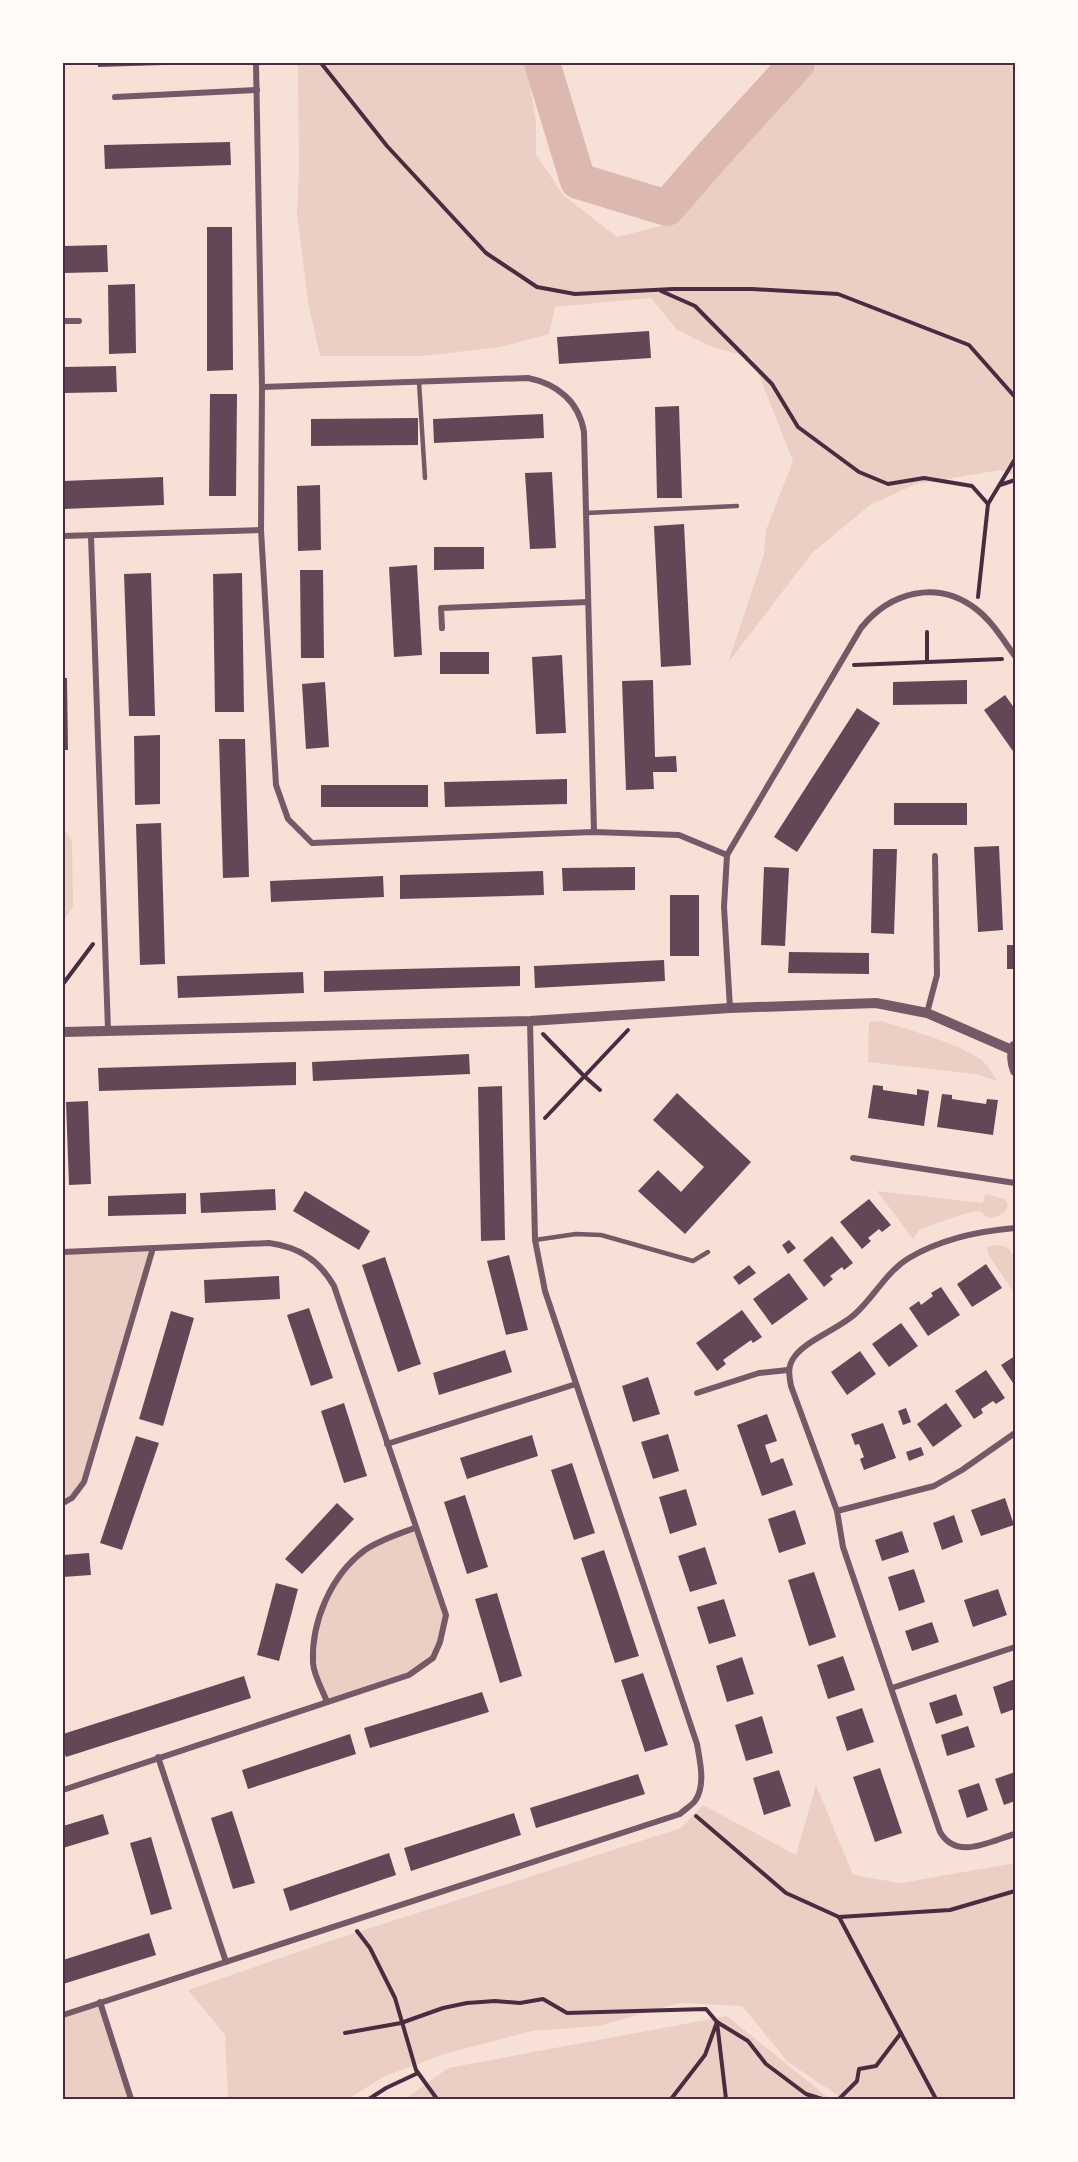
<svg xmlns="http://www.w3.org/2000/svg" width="1078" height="2162" font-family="Raleway,sans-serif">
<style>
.green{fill:#ebcfc5}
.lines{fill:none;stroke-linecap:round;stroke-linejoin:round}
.river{stroke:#dcb8b0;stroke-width:36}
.building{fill:#644757}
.path{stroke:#4a2c40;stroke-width:4}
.service{stroke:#755966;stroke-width:4.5}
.minor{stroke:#755966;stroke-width:6}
.tertiary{stroke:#755966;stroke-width:10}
.neatline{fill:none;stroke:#4a2c40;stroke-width:2}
</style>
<rect width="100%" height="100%" fill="#f7e1d7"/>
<g class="green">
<polygon points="298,63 526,63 536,122 536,154 563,195 617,237 664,225 702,182 816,63 1015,63 1015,475 1001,470 916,484 870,505 812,553 728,663 764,554 766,530 793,461 752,358 709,346 677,330 651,298 555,307 549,334 500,347 423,356 320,356 308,302 297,214 299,171"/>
<polygon points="63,826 72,842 73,906 63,922"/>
<path d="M882,1021C911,1031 955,1042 980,1059C988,1065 992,1073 997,1081L976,1074L868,1062L869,1022Z"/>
<path d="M877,1191L983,1203L985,1194L1005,1199L1008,1205C1005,1215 998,1216 989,1218L979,1211L967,1213L920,1229L913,1239Z"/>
<path d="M998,1245C1022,1247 1015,1277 1015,1294L989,1256L987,1247Z"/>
<polygon points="153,1248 84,1482 63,1503 63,1252"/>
<polygon points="415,1528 446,1615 433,1658 409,1675 327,1702 313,1665 317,1623 336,1579 364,1551"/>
<polygon points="816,1785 853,1875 901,1883 1015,1863 1015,2099 843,2099 788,2062 742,2006 680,2003 599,2026 532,2031 448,2053 385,2076 348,2099 228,2099 225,2035 188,1990 324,1943 681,1828 703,1805 796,1855"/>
<polygon points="100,2002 131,2099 63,2099 63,2015"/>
<polygon points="727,2016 830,2099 405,2099 448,2068"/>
</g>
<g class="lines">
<polyline class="river" points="542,63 578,181 667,208 711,157 797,63"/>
</g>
<g class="building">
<polygon points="98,63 164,63 164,65 98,67"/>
<polygon points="230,142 231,165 105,169 104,145"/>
<polygon points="207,227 232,227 233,370 207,371"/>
<polygon points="107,245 108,272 63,273 63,246"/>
<polygon points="135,284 136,353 109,354 108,285"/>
<polygon points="649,331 651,358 559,364 557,337"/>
<polygon points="116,366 117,392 63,393 63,367"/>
<polygon points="210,394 237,394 236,496 209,496"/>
<polygon points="679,406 682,498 657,498 655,407"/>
<polygon points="543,414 544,438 434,443 433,419"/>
<polygon points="418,418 418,445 311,446 311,419"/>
<polygon points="552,472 556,548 530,549 525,473"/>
<polygon points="163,477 164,505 63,509 63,481"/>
<polygon points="320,485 321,550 298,551 297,486"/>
<polygon points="684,524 691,665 661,667 654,526"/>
<polygon points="434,547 484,547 484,569 434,570"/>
<polygon points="417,565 422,655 394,657 389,567"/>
<polygon points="300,570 323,570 324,658 301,658"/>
<polygon points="151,573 155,716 129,716 124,574"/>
<polygon points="242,573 244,712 215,712 213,574"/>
<rect x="440" y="652" width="49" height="22"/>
<polygon points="562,655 566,733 536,734 532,657"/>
<polygon points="63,678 67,678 68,750 63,750"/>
<polygon points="653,680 655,757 676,756 677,772 653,772 654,789 626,790 622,681"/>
<polygon points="967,680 967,704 893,705 893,682"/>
<polygon points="325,682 329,747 306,749 302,684"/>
<polygon points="1005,695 1015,709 1015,754 984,710"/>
<polygon points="857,708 880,723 797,852 774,837"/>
<polygon points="160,735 160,804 135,805 134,736"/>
<polygon points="219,739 245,739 249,877 223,878"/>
<polygon points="567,779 567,804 445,807 444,782"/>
<rect x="321" y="785" width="107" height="22"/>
<rect x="894" y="803" width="73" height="22"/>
<polygon points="161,823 165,964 140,965 136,824"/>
<polygon points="999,846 1003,930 978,932 974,847"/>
<polygon points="873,849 897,849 894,934 871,933"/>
<polygon points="635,867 635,890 563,891 562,868"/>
<polygon points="764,867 789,868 785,946 761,945"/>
<polygon points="543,871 544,895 400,899 400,875"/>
<polygon points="383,876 384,897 271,902 270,881"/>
<rect x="670" y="895" width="29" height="61"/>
<rect x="1007" y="945" width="8" height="24"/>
<polygon points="789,952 869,953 869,974 788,973"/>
<polygon points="664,960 665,981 535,988 534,966"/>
<polygon points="520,966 520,986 324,992 324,971"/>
<polygon points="303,972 304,993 178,998 177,976"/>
<polygon points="469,1054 470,1074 313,1081 312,1062"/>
<polygon points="296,1062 296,1085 99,1091 98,1068"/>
<polygon points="873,1085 883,1086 883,1090 917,1095 917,1089 929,1091 924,1126 868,1118"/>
<polygon points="502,1086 505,1240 481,1241 478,1087"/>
<polygon points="677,1093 751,1162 685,1234 638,1191 658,1170 681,1192 704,1167 653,1120"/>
<polygon points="942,1094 952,1095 952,1099 986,1104 987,1099 998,1100 993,1135 937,1127"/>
<polygon points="88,1101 91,1184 69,1185 66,1102"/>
<polygon points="275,1189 276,1210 201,1213 200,1193"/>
<polygon points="305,1191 370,1231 359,1250 293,1211"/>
<polygon points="186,1193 186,1214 108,1216 108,1196"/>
<polygon points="869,1199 891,1225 882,1232 879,1229 868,1238 871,1241 862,1249 840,1222"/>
<polygon points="832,1236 853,1263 844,1270 842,1267 830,1276 833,1279 824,1287 803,1260"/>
<polygon points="789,1240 796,1248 788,1254 782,1245"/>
<polygon points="509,1255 528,1330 506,1335 487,1261"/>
<polygon points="385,1257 421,1364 398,1372 362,1265"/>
<polygon points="986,1264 1002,1288 972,1307 957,1284"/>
<polygon points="749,1265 756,1273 739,1285 733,1277"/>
<polygon points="789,1273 808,1299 772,1325 753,1299"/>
<polygon points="279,1276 280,1299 205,1303 204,1280"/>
<polygon points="941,1287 960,1315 928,1336 909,1308 919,1301 921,1305 933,1296 931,1293"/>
<polygon points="309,1308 333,1378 311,1386 287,1315"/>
<polygon points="742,1310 762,1337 753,1343 751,1340 723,1360 726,1364 717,1371 696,1343"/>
<polygon points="171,1311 194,1318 163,1426 139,1419"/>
<polygon points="901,1323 918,1346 889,1367 872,1344"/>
<polygon points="505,1350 512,1372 439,1395 433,1373"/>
<polygon points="860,1351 876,1374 847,1395 831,1372"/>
<polygon points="1015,1356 1015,1386 1001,1365"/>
<polygon points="986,1370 1005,1398 996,1404 993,1401 981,1409 983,1413 974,1419 955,1391"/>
<polygon points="648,1377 660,1414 633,1422 622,1386"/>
<polygon points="344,1403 367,1476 344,1483 321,1411"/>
<polygon points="946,1403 962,1426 933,1447 917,1424"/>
<polygon points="906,1408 911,1422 903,1425 898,1411"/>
<polygon points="767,1414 777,1441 765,1445 771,1463 783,1458 793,1485 762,1496 737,1425"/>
<polygon points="883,1423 896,1458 864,1470 860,1459 864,1457 859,1444 855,1445 851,1434"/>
<polygon points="668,1434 679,1471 653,1479 641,1442"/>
<polygon points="532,1435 538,1456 467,1479 460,1458"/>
<polygon points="136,1436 159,1443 122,1550 100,1543"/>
<polygon points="921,1447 924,1455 909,1461 906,1452"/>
<polygon points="572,1463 595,1533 574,1540 551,1470"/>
<polygon points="686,1489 697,1525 670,1534 659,1497"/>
<polygon points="465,1495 488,1567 467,1574 444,1502"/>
<polygon points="1005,1498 1014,1525 981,1536 971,1510"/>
<polygon points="337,1503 354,1519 302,1574 285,1559"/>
<polygon points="795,1510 806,1544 779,1553 768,1519"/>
<polygon points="954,1515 963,1542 942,1550 933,1523"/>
<polygon points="902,1531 909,1552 882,1561 875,1540"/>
<polygon points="705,1547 717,1584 690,1592 678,1556"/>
<polygon points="604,1550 639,1656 615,1663 581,1558"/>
<polygon points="89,1553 91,1575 63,1577 63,1555"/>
<polygon points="914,1569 925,1602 899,1611 888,1577"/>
<polygon points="814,1572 836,1637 809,1646 788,1580"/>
<polygon points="276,1583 298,1589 279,1661 257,1655"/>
<polygon points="998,1589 1007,1615 973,1627 964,1600"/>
<polygon points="497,1593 522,1676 500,1683 475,1599"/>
<polygon points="724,1599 736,1636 709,1644 697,1607"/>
<polygon points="932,1622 939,1642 912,1651 905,1631"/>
<polygon points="843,1656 855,1690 828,1699 817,1665"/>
<polygon points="742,1657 754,1694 727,1702 716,1666"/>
<polygon points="643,1673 668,1745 645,1752 621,1680"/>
<polygon points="244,1676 251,1698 66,1757 63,1749 63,1734"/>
<polygon points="1015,1679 1015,1709 1001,1714 993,1687"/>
<polygon points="482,1692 489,1712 370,1748 364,1728"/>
<polygon points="956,1694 963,1715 936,1724 929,1703"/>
<polygon points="862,1708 874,1742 847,1751 836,1717"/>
<polygon points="762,1716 773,1753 746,1761 735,1725"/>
<polygon points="968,1726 975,1747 947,1756 941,1735"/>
<polygon points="350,1734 356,1754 248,1789 242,1770"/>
<polygon points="880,1768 902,1833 875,1842 853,1777"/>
<polygon points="779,1770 791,1806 764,1815 753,1778"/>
<polygon points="1015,1772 1015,1801 1004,1805 995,1779"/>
<polygon points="638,1774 645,1794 536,1828 530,1808"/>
<polygon points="979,1783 988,1810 967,1818 958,1790"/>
<polygon points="232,1811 255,1883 233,1889 211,1818"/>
<polygon points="514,1813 521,1835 411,1871 404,1848"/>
<polygon points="103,1814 109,1834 63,1848 63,1826"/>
<polygon points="151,1837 172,1909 151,1915 130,1843"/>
<polygon points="389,1853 396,1875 290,1911 283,1889"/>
<polygon points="149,1933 156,1955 63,1984 63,1960"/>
</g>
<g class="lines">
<g class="path">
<polyline points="321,63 387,146 486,253 537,287 575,294 673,289 752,289 838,294 969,345 1015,397"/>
<polyline points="661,291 695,306 772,384 798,427 859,472 888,484 924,478 972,486 988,504"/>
<polyline points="1000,485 1015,480"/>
<polyline points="978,597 988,504 1015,459"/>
<polyline points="927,662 927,632"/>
<polyline points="854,665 1002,659"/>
<polyline points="63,984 93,944"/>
<polyline points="543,1034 584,1076 600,1090"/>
<polyline points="545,1118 628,1030"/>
<polyline points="696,1816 786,1893 839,1917 936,2099"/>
<polyline points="839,1917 950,1910 1015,1891"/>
<polyline points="357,1931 370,1948 395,1998 416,2070 437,2099"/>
<polyline points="345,2033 401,2023 443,2008 467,2003 495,2001 520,2003 543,1999 567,2013 706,2009 717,2022 726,2099"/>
<polyline points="369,2099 386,2088 418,2073"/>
<polyline points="671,2099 705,2055 717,2022 748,2041 766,2064 806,2094 822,2099"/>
<polyline points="839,2099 857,2081 859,2069 876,2066 901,2033"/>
</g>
<g class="service">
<polyline points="419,382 425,478"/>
<polyline points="586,513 737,506"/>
<polyline points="535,1240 576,1234 601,1235 693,1261 708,1252"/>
</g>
<g class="minor">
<polyline points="256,63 262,387 261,530 276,785 288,819 312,843 594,832 679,835 727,855"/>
<polyline points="115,97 257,90"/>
<polyline points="63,321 79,321"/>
<path d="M262,387L528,378C558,384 579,402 584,432L594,832"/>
<polyline points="63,536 261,530"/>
<polyline points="91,536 108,1030"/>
<polyline points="442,628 441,608 588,602"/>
<path d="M730,1008L724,907L727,855L861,628C890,592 937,579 976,609C992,621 1003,640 1015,656"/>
<polyline points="927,1013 937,975 935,856"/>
<polyline points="853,1158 1015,1183"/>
<path d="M1015,1228C979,1231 941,1239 909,1258C887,1271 874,1297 855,1314C840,1328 807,1340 795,1356C787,1366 789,1375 791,1386L837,1511L843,1547L940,1832C957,1861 990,1841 1015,1834"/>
<path d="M63,1252L269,1243C299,1247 319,1260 334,1286L446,1615L440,1642L433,1658L409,1675L63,1790"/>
<polyline points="697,1393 759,1373 788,1370"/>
<polyline points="387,1444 576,1384"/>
<polyline points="63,1503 72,1498 84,1482 153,1248"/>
<polyline points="837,1511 934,1486 962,1470 1015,1433"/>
<polyline points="892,1688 1015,1647"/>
<path d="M327,1702C323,1691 314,1676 313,1663C311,1622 331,1575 365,1550C380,1540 398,1534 415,1528"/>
<polyline points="158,1757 226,1962"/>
<polyline points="100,2002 131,2099"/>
<path d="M63,2015L680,1814C684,1810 691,1806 695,1801C706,1785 700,1762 697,1744L545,1291L535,1240L530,1021"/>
</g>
<g class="tertiary">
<polyline points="63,1032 530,1021 730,1008 876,1003 927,1013 1012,1050"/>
<path d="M1014,1046C1011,1053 1012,1064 1015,1071"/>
</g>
</g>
<rect width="1078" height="2162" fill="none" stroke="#fffaf5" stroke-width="129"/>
<rect x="64" y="64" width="950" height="2034" class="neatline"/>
</svg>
